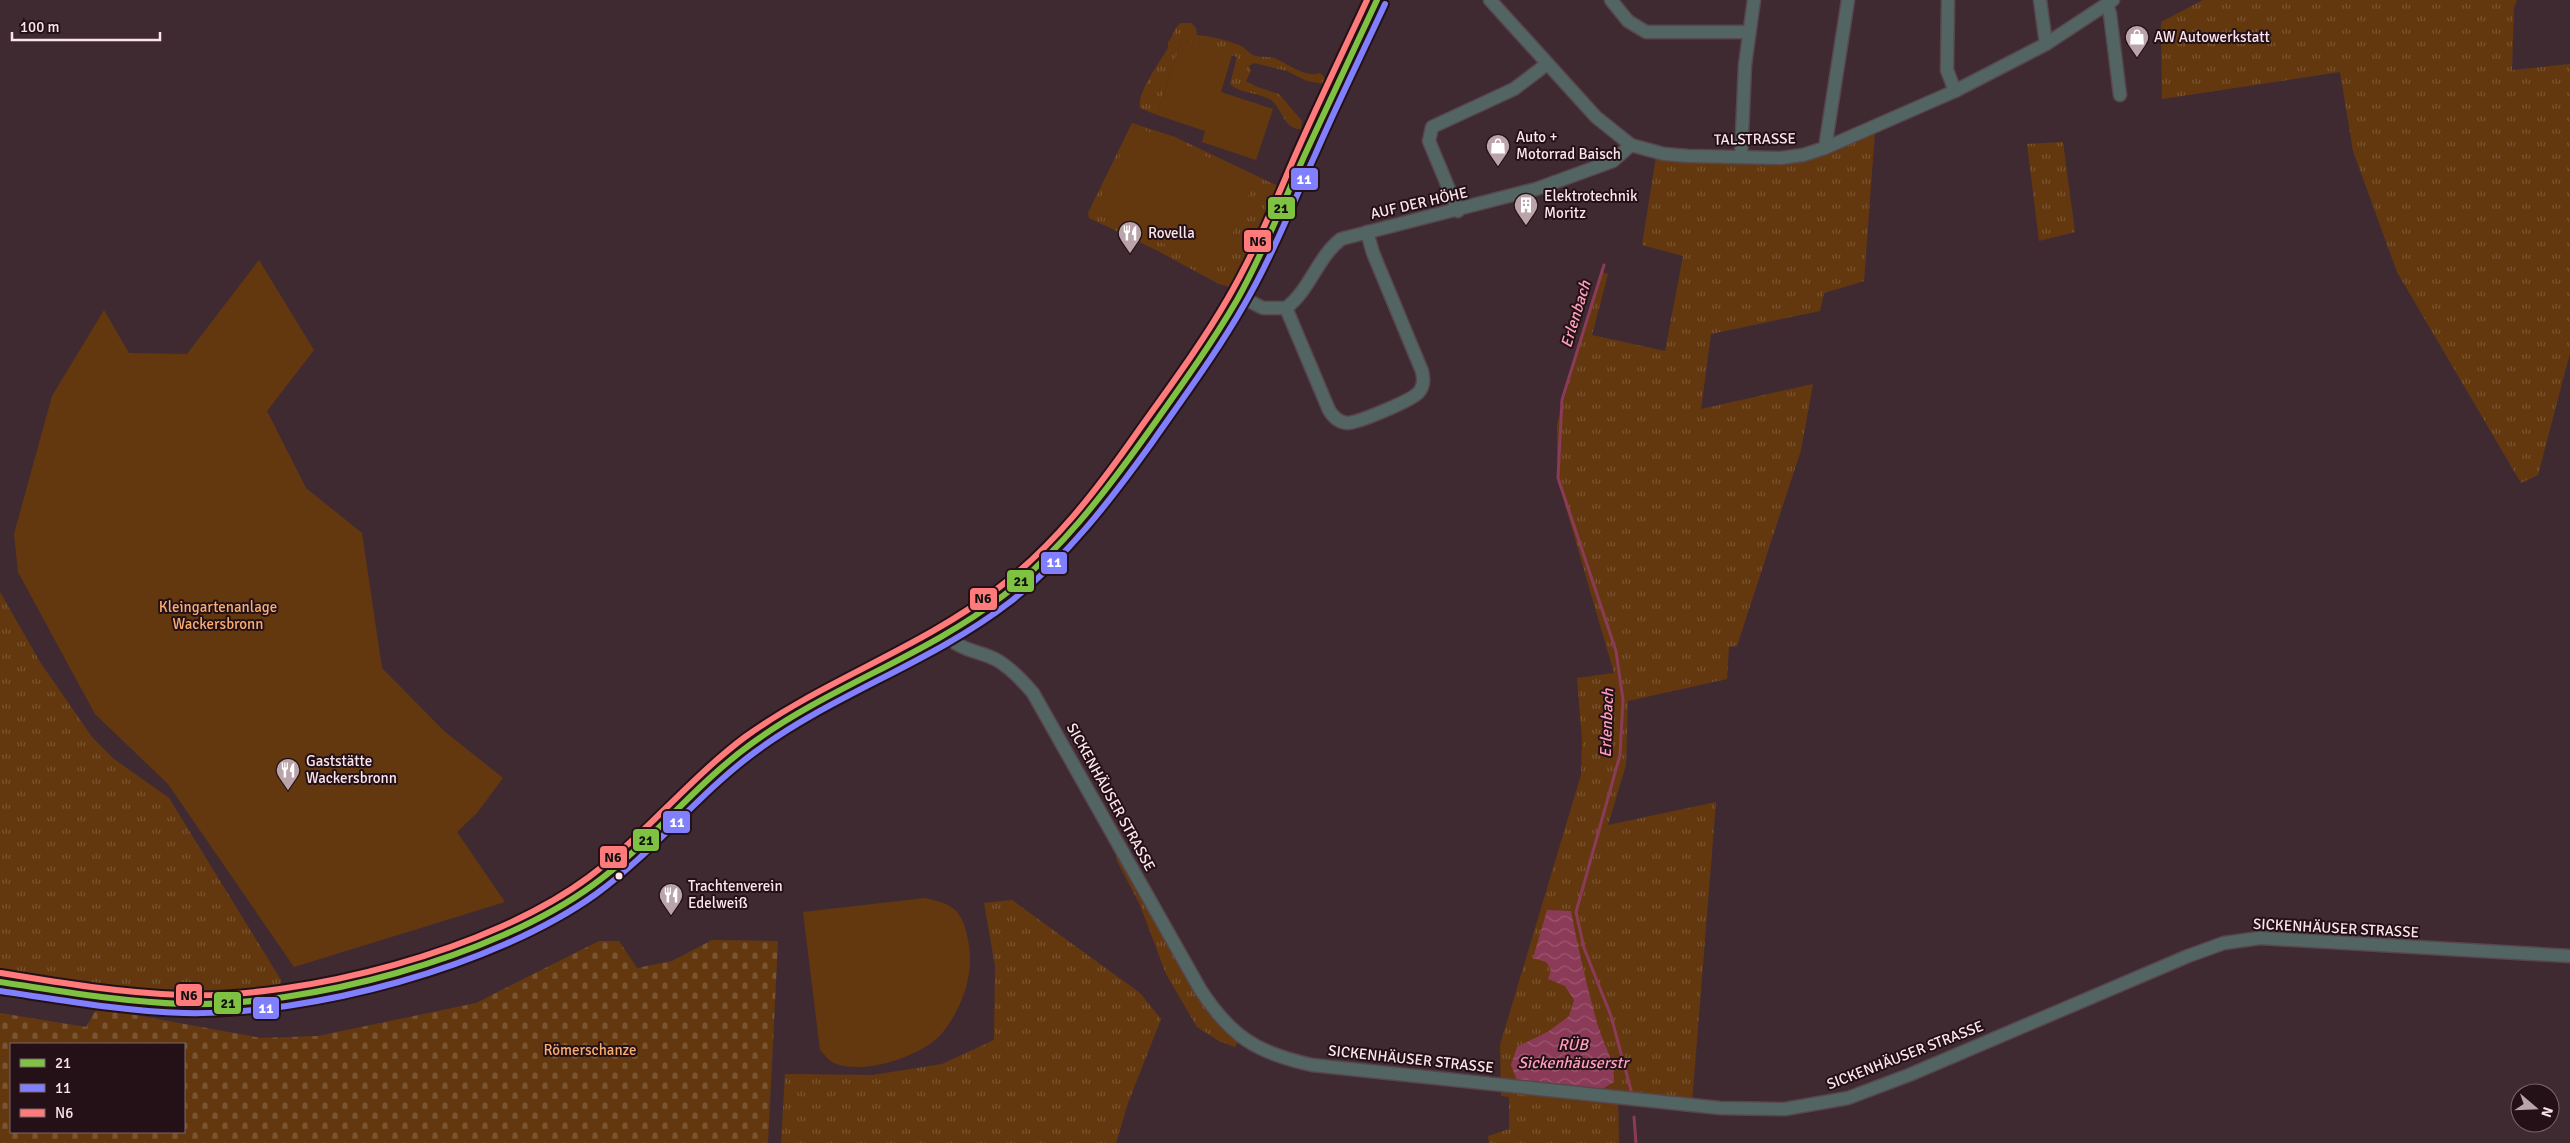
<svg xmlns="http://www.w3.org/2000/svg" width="2570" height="1143" font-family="Signika,sans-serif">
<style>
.grass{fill:url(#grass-tufts)}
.cemetery{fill:url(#cemetery-stones);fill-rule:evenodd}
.garden{fill:#63380f}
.water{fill:url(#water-waves)}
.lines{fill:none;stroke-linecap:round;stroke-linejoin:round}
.stream{stroke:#8b3b57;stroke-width:3}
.minor-casing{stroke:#58464d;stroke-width:15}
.minor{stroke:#526562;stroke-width:12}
.bus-1-casing{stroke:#241117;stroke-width:10}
.bus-2-casing{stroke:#241117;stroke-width:10}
.bus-3-casing{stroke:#241117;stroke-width:10}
.bus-1{stroke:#7fc241;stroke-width:6}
.bus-2{stroke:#8080ff;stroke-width:6}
.bus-3{stroke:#ff7a7a;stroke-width:6}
.bus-dot{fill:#fbe5eb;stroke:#241117;stroke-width:2}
.labels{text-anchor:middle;stroke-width:4;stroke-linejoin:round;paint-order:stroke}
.poi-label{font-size:15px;fill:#fbe5eb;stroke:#241117;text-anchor:start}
.street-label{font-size:15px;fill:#fbe5eb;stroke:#241117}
.park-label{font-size:15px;fill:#f9ae6f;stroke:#241117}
.water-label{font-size:16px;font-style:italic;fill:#ff9fbc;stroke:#241117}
.line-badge{stroke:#241117;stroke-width:2}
.badge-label{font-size:14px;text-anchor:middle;font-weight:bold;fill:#fff}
.pale-badge-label{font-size:14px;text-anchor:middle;font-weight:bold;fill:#111}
</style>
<defs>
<pattern id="grass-tufts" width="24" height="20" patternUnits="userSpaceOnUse" patternTransform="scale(1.25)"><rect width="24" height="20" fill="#63380f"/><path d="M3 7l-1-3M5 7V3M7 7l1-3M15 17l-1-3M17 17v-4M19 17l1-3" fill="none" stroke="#7a5532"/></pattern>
<pattern id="cemetery-stones" width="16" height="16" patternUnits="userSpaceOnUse" patternTransform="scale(1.25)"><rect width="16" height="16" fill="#63380f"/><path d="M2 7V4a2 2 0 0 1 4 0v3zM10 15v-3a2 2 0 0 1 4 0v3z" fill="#7a5532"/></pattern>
<pattern id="water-waves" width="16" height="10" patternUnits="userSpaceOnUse" patternTransform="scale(1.25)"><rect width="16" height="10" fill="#8b3b57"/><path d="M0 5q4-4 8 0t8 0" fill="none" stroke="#9c576f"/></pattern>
</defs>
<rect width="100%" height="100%" fill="#402a32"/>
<g class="grass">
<polygon points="2203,0 2517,0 2514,7 2512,70 2570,64 2570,353 2538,475 2521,483 2397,272 2353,151 2340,72 2162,99 2161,22"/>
<path d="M1181,23H1191L1196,28L1197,35C1211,36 1225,40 1239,45C1244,47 1247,51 1251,54C1257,58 1267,56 1274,58C1287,63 1306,79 1320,73L1327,80L1324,84L1307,81L1287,71L1254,63L1249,66L1251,71L1246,81L1257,87L1279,94L1302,121L1301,129C1284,130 1282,108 1271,100C1258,92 1241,94 1230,84L1237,57L1182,39L1157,115L1140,108C1136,94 1161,60 1168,48V42C1174,36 1173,28 1181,23Z"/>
<polygon points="1132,123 1175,137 1280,187 1239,283 1234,288 1219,284 1156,250 1089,218 1088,213"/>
<polygon points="1875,131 1864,281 1824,293 1820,311 1711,334 1701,409 1813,384 1801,450 1737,646 1729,647 1727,679 1628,701 1626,765 1608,825 1716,802 1692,1103 1618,1093 1619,1143 1489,1143 1488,1136 1509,1129 1509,1097 1501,1096 1500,1045 1581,775 1582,740 1577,678 1614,673 1557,477 1557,424 1601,272 1608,274 1592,335 1665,351 1683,256 1642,245 1656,157 1780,162"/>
<polygon points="2063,142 2075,232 2039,241 2027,144"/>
<polygon points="0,592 40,662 92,737 114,759 169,798 281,980 281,987 275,990 189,997 0,978"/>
<polygon points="1114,837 1200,990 1240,1038 1235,1047 1219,1041 1197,1027 1166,974 1140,905 1117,861"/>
<polygon points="1012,900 1140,993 1161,1019 1128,1103 1116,1143 781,1143 785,1074 873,1075 942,1064 994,1040 995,966 984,903"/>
</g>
<path class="cemetery" d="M712,940L778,941L768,1143H0V1013L86,1027L97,1008L261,1038L318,1036L476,1003L599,941H619L637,968L672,961ZM11,1044H184V1132H11Z"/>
<g class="garden">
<polygon points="1182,39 1232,55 1221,92 1273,109 1256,160 1202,142 1205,131 1157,115"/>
<polygon points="1133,125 1256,178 1218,267 1095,214"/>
<polygon points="259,260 314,350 267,411 306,488 362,533 382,668 444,731 503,778 477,813 457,832 505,902 294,967 168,784 95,714 18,572 14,534 52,396 104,310 129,353 187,354"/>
<path d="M925,898C933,900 944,902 951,907C961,913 965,925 967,936C976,969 964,1005 943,1032C924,1056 863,1076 834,1063C829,1061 824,1054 820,1050L803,912Z"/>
</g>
<path class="water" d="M1547,910L1571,911C1578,949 1587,986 1597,1023C1603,1044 1615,1060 1614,1082L1602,1089L1517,1080L1511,1065L1517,1047L1549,1031L1569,1016L1574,1000L1565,986L1548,979L1551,970L1546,962L1533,958Z"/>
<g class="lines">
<g class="stream">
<polyline points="1604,265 1562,400 1558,478 1616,651 1623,700 1620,755 1576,912 1584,948 1611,1016 1632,1094"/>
<polyline points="1634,1117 1636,1143"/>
</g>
<g class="minor-casing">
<g id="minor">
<polyline points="1490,0 1596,117 1631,145 1664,154 1688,156 1781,158 1803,155 1825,148 1955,91 2046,44 2113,0"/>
<polyline points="1611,0 1628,21 1646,32 1748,32"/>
<polyline points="1948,0 1947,70 1955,91"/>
<polyline points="2040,0 2046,44"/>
<polyline points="2107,4 2110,14 2120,95"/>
<polyline points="1825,148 1848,0"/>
<polyline points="1741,157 1745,65 1754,0"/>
<polyline points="1458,211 1429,141 1432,127 1514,89 1547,64"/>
<path d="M1239,296L1263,308H1286C1310,290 1317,258 1341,239L1536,189L1613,161L1631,145"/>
<path d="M1286,308L1329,410C1333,417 1338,422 1347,423C1358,423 1410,401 1418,393C1424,387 1424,379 1422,371L1373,253L1367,232"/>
<path d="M946,635C959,650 978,651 995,659C1010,667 1022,680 1033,693L1200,989C1231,1037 1257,1053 1312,1065L1720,1108L1785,1109L1848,1098L1909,1075L2188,956L2224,943L2260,938L2570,956"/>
<path d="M0,982C60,991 122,1002 183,1004C245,1006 304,994 365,980C446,960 525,935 593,885C650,843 694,786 751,744C830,686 927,657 1004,595C1061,551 1103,496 1144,438C1176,393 1209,348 1237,300C1264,252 1285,200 1307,150C1330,100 1354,50 1377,0"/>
</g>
</g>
<use href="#minor" class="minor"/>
<g class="bus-1-casing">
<path id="bus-1" d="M0,982C61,991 121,1002 183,1004C306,1007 493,958 593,885C650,844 693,786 751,744C830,686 926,656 1004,595C1060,551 1103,495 1144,438C1176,393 1209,348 1237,300C1264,252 1284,200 1307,150C1330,100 1354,50 1377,0"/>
</g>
<g class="bus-2-casing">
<path id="bus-2" d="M0,991C61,1000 122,1011 184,1013C309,1016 494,967 596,894C654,852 698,794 755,752C835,693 931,663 1010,602C1066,558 1110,501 1151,444C1183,398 1216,354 1244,305C1272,257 1292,205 1315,155C1337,104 1362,54 1385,4"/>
</g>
<g class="bus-3-casing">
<path id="bus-3" d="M1,973C61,983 122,993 182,995C304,999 491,950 589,877C645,835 689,779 745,737C824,680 919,649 997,589C1053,547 1096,491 1136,434C1168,389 1201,345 1228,298C1256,250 1276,199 1298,149C1320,99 1344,50 1367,0"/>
</g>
<use href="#bus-1" class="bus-1"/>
<use href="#bus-2" class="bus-2"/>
<use href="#bus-3" class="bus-3"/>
</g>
<defs>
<g id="shop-pin" transform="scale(1.25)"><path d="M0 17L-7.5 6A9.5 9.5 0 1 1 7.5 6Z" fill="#baa4aa" stroke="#241117"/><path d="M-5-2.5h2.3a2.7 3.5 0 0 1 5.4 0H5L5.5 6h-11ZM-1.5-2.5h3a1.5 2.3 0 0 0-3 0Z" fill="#fff"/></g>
<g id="building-pin" transform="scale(1.25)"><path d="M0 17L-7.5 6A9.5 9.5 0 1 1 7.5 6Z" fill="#baa4aa" stroke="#241117"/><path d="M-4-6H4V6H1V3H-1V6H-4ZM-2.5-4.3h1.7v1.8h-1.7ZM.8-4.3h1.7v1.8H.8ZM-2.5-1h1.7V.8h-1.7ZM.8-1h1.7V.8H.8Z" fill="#fff"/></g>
<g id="restaurant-pin" transform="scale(1.25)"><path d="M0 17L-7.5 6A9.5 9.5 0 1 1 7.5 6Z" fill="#baa4aa" stroke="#241117"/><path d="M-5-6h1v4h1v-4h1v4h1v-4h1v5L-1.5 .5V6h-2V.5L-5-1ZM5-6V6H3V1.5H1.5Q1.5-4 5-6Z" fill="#fff"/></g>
</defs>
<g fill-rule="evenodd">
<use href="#shop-pin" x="2137" y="37"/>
<use href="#shop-pin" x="1498" y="146"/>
<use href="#building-pin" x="1526" y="205"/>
<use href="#restaurant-pin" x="1130" y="233"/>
<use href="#restaurant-pin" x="288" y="770"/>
<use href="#restaurant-pin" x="671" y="895"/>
</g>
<circle class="bus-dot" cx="619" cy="876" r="4.5"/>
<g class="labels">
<g class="poi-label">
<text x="2154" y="42">AW Autowerkstatt</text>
<text x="1516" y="142">Auto +<tspan x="1516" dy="17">Motorrad Baisch</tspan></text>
<text x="1544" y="201">Elektrotechnik<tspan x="1544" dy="17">Moritz</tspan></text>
<text x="1148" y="238">Rovella</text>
<text x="306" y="766">Gaststätte<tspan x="306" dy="17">Wackersbronn</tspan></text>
<text x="688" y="891">Trachtenverein<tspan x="688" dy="17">Edelweiß</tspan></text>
</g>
<g class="street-label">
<text transform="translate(1755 139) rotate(-1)" y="5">TALSTRASSE</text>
<text transform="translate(1419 203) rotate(-13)" y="5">AUF DER HÖHE</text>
<text transform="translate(1111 797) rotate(61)" y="5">SICKENHÄUSER STRASSE</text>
<text transform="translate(2336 928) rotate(3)" y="5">SICKENHÄUSER STRASSE</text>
<text transform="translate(1905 1055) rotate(-21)" y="5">SICKENHÄUSER STRASSE</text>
<text transform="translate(1411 1059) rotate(6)" y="5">SICKENHÄUSER STRASSE</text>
</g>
<g class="park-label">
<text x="218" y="612">Kleingartenanlage<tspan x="218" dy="17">Wackersbronn</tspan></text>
<text x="590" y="1055">Römerschanze</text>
</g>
<g class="water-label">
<text transform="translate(1575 314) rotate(-73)" y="6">Erlenbach</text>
<text transform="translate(1606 723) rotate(-88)" y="6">Erlenbach</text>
<text x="1573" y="1050">RÜB<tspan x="1573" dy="18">Sickenhäuserstr</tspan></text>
</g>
</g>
<g class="line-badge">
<rect x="1290" y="167" width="29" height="24" rx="5" fill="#8080ff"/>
<rect x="1267" y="196" width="29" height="24" rx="5" fill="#7fc241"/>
<rect x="1243" y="229" width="29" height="24" rx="5" fill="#ff7a7a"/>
<rect x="1040" y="551" width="28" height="24" rx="5" fill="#8080ff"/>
<rect x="1006" y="569" width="29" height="24" rx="5" fill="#7fc241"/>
<rect x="969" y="587" width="29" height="24" rx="5" fill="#ff7a7a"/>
<rect x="662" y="810" width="29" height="24" rx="5" fill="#8080ff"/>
<rect x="632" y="828" width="28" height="24" rx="5" fill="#7fc241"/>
<rect x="599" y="845" width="29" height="24" rx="5" fill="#ff7a7a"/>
<rect x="175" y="983" width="28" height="24" rx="5" fill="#ff7a7a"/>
<rect x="213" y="991" width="29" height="24" rx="5" fill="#7fc241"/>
<rect x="252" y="996" width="28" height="24" rx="5" fill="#8080ff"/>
</g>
<g class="badge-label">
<text x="1304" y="184">11</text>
<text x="1054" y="567">11</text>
<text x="677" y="827">11</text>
<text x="266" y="1013">11</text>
</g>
<g class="pale-badge-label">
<text x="1281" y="213">21</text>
<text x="1258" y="246">N6</text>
<text x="1021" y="586">21</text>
<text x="983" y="603">N6</text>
<text x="646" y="845">21</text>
<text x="613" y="862">N6</text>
<text x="189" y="1000">N6</text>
<text x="228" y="1008">21</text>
</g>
<rect x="10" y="1043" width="175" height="90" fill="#241117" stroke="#7a666c"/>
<rect x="20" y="1059" width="25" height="8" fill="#7fc241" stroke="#7a666c"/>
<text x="55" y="1068" font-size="15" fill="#fbe5eb">21</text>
<rect x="20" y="1084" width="25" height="8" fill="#8080ff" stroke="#7a666c"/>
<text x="55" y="1093" font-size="15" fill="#fbe5eb">11</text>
<rect x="20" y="1109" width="25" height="8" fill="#ff7a7a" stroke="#7a666c"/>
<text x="55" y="1118" font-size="15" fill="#fbe5eb">N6</text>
<g transform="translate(2535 1108) rotate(109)"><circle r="24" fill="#241117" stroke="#7a666c"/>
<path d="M0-4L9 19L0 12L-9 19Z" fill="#baa4aa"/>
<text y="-8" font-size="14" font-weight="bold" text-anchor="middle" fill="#fbe5eb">N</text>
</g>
<path d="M12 32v8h148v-8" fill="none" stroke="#fbe5eb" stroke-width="2.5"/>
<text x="20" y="32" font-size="15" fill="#fbe5eb" stroke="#241117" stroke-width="4" paint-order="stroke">100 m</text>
</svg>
